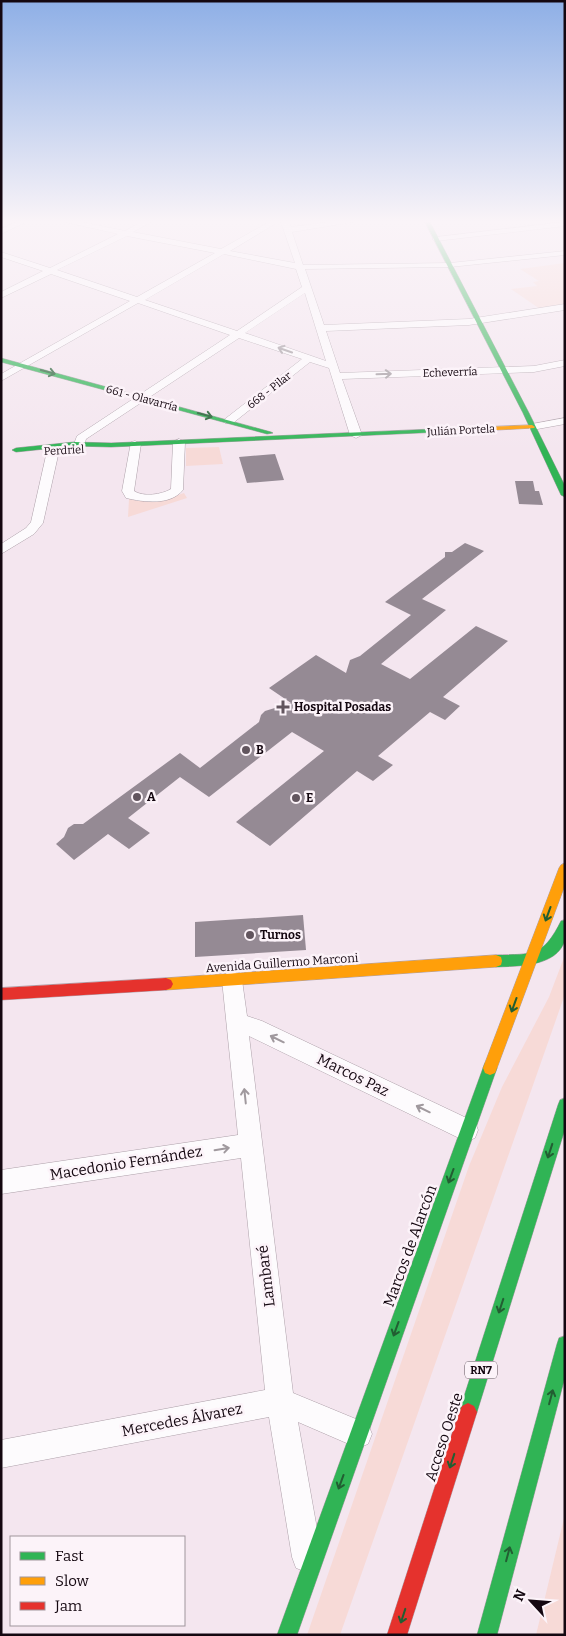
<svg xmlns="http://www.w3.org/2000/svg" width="566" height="1636" font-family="Bitter,serif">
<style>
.green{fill:#f7dad7}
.building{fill:#958a94}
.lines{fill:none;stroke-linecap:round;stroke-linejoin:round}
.street-casing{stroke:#ada0a9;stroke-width:1}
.fast-casing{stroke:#ada0a9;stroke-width:1}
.slow-casing{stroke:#ada0a9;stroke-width:1}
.jam-casing{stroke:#ada0a9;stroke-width:1}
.street{fill:#fdfbfd;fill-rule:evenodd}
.fast{fill:#30b455;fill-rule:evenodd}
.slow{fill:#ff9f0a;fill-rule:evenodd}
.jam{fill:#e5322d;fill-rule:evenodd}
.oneway{stroke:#a0999e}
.oneway2{stroke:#225e32}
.poi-dot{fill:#62555e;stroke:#fcf3f9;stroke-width:2}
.labels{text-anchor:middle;stroke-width:5;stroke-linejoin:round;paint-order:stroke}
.far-street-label{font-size:11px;fill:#140710;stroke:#fcf3f9}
.shield{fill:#fcf3f9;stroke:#5a4e56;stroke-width:1}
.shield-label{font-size:11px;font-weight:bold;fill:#140710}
.poi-label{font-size:12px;font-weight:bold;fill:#140710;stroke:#fcf3f9;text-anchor:start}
.street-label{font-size:12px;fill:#140710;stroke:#fcf3f9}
.near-street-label{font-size:15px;fill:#140710;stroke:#fcf3f9}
</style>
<rect width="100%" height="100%" fill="#f4e6ef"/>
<g class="green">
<polygon points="565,263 565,305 540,309 511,289 537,286 533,282 539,281 520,269"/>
<polygon points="219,447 223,464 186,466 186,448"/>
<path d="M184,493L187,498L128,517L129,499C146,504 168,498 184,493Z"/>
<polygon points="565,955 565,994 340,1635 307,1635 469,1166 502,1087 549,997"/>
<polygon points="565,1514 565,1635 536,1635"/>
</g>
<g class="building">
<polygon points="275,454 284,480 247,483 239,457"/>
<polygon points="515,481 533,481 535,491 539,491 543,505 519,504"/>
<polygon points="465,543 484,551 422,599 446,610 381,664 410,679 476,626 508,641 443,697 460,706 445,720 430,712 378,756 393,765 373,781 357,771 270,846 236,822 324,751 292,732 209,797 180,777 128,818 150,833 129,849 108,834 74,860 56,844 64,837 68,828 74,824 83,824 180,753 200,768 259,722 261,715 265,711 291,703 269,688 316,655 346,673 350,660 360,656 411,615 385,602 445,557 445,552 452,552"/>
<polygon points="303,915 306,950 195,957 195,922"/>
</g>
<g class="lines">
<g class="street-casing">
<g id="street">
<polygon points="16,222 26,222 1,234 1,229"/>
<path d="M65,222H82L125,231L141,222H151L133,232L221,249L269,222H278L230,251L295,263L281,222H289L291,227L329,222H353L292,232L303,265L450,263L565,251V255L450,267L305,269L324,325L469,319L565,304V310L469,325L326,331L340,373L534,366L565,360V366L534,372L342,379L362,435L356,438L350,435L329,368L310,362L233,423H225L224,421L225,419L302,359L239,338L86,439L84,446H76L74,444L77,436L230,335L138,303L1,381V374L130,301L51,274L1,298V292L43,271L1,257V252L50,268L118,234ZM127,236L215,253L137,297L57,270ZM224,254L296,269L302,287L237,331L145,300ZM305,293L326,361L245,333Z"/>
<polygon points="565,222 565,226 436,241 432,239 436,237"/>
<polygon points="565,418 565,424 532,430 527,427 532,424"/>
<path d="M179,439L185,442L183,490C170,506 143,502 126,498L122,491L131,442L135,441L141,444L134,491C143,497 161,495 171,489L173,442Z"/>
<polygon points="53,448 59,451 43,523 34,534 1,554 1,544 26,528 31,522 47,451"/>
<polygon points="232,971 239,974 242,980 247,1016 262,1021 475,1122 478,1130 475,1138 467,1141 459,1138 249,1036 293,1393 368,1424 372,1434 368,1444 358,1448 298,1422 322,1557 318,1568 307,1572 296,1568 292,1557 269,1417 1,1468 1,1440 265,1390 241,1158 1,1194 1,1170 238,1135 222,980 225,974"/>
</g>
</g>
<g class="fast-casing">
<g id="fast">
<polygon points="425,222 430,222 529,413 565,486 565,497 561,495 523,413"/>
<polygon points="1,358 271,432 273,433 267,434 1,362"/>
<polygon points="460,428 464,430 462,431 111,447 74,446 16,452 12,450 16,448 74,442 111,443"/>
<path d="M565,920C565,926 566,934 565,940C557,967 518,966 496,967L491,965L490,961L491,957L496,955C533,954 543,957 561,921Z"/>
<polygon points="490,1061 495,1063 497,1068 297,1635 277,1635 483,1068 485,1063"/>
<polygon points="565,1098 565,1129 477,1412 474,1418 468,1421 462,1418 459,1412 558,1105 560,1100"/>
<polygon points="565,1336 565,1377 497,1635 477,1635 557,1344 559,1338"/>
</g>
</g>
<g class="slow-casing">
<g id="slow">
<polygon points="532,425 535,427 534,428 460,432 456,430 460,428"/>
<polygon points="565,863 565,885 497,1068 495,1073 490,1075 485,1073 483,1068 559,868 561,865"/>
<polygon points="496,955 501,957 502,961 501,965 496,967 166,990 161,988 159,984 161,980 166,978"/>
</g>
</g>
<g class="jam-casing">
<g id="jam">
<polygon points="166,978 171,980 173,984 171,988 166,990 1,1000 1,988"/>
<polygon points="468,1403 474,1406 477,1412 407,1635 387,1635 459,1412 462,1406"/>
</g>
</g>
<use href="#street" class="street"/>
<use href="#fast" class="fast"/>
<use href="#slow" class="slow"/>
<use href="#jam" class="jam"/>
</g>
<defs><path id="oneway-shaft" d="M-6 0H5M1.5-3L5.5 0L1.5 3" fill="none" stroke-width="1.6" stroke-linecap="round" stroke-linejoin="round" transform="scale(1.25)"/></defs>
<g class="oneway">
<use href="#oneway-shaft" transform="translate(285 350) rotate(-161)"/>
<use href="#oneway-shaft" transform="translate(384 374) rotate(-2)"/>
<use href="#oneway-shaft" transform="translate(277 1039) rotate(-154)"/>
<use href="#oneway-shaft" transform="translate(245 1096) rotate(-96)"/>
<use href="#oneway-shaft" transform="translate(423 1109) rotate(-154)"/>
<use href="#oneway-shaft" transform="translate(222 1149) rotate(-9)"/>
</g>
<g class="oneway2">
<use href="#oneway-shaft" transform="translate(48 372) rotate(15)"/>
<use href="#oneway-shaft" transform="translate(205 415) rotate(15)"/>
<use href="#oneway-shaft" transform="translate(548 914) rotate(110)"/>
<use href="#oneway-shaft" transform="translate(514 1005) rotate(110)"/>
<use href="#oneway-shaft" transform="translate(550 1151) rotate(108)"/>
<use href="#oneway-shaft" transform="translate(451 1176) rotate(110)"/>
<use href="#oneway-shaft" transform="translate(501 1306) rotate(108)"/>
<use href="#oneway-shaft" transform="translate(396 1329) rotate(110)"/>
<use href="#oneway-shaft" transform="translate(551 1397) rotate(-75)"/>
<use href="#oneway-shaft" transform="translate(452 1461) rotate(108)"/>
<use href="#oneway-shaft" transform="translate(341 1482) rotate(110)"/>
<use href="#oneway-shaft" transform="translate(508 1554) rotate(-75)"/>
<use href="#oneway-shaft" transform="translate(403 1616) rotate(108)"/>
</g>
<linearGradient id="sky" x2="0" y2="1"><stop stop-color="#8eafe6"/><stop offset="0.49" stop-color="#faf4f8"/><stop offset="1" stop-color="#faf4f8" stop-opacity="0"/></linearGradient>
<rect width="566" height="452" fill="url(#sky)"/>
<g class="poi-dot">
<path d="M280.5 699.5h5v5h5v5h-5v5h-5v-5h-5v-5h5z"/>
<circle cx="246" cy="750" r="5"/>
<circle cx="137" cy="797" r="5"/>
<circle cx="296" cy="798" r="5"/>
<circle cx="250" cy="935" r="5"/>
</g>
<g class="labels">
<g class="far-street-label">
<text transform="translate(450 372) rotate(-2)" y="4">Echeverría</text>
<text transform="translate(269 390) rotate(-38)" y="4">668 - Pilar</text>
<text transform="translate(142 398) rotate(15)" y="4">661 - Olavarría</text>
<text transform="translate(461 430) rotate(-3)" y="4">Julián Portela</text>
<text transform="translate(64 450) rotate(-3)" y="4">Perdriel</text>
</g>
<rect class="shield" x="465" y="1361.5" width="32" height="17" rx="4"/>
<g class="shield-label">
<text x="481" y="1374">RN7</text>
</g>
<g class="poi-label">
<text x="294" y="711">Hospital Posadas</text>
<text x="256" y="754">B</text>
<text x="147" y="801">A</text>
<text x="306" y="802">E</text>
<text x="260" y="939">Turnos</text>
</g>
<g class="street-label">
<text transform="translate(282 963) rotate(-4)" y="4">Avenida Guillermo Marconi</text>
</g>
<g class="near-street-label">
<text transform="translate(353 1075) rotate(26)" y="5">Marcos Paz</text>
<text transform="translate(126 1163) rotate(-9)" y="5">Macedonio Fernández</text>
<text transform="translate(410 1246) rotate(-70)" y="5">Marcos de Alarcón</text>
<text transform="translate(266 1276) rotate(-97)" y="5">Lambaré</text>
<text transform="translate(182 1420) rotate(-11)" y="5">Mercedes Álvarez</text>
<text transform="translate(444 1437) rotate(-72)" y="5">Acceso Oeste</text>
</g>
</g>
<rect width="566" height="1636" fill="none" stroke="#140710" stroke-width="5"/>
<rect x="10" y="1536" width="175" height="90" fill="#fcf3f9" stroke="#9f959c"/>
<rect x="20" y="1552" width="25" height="8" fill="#30b455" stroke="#9f959c"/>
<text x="55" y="1561" font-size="15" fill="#140710">Fast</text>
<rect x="20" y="1577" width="25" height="8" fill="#ff9f0a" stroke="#9f959c"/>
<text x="55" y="1586" font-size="15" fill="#140710">Slow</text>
<rect x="20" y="1602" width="25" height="8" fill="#e5322d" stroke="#9f959c"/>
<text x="55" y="1611" font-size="15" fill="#140710">Jam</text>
<g transform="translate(531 1601) rotate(296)" stroke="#fcf3f9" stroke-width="4" paint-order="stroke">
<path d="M0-4L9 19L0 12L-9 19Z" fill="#140710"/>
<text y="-8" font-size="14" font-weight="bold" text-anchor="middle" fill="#140710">N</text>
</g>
</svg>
